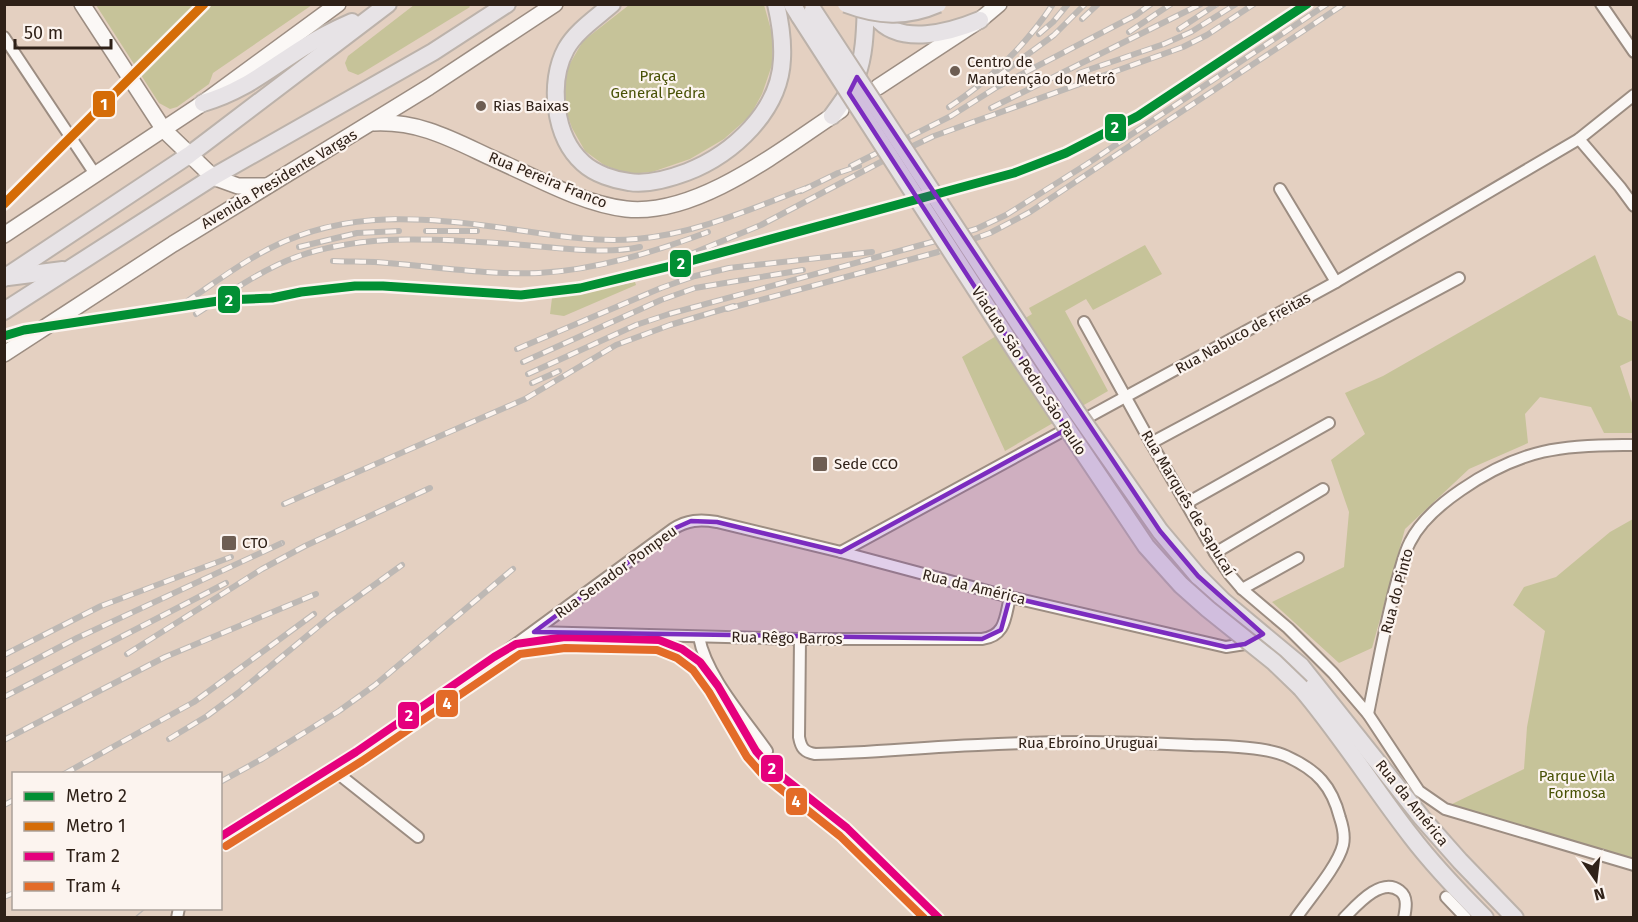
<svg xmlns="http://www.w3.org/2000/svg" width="1638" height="922" font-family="'Fira Sans',sans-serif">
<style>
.green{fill:#c6c399}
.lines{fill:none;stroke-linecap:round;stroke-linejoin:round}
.minor-casing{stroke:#9c8d82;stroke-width:14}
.secondary-casing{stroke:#9c8d82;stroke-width:18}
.primary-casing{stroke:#bcb2aa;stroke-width:20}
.minor{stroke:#fbf8f6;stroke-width:10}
.secondary{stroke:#fbf8f6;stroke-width:15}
.primary{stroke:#e7e3e6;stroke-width:16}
.tram{stroke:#bdb8b4;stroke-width:1.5}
.rail-casing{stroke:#bdb8b4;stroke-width:6}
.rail{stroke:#fcf4ef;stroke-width:4;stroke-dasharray:11;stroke-linecap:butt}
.primary-bridge-casing{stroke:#bcb2aa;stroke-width:20;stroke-linecap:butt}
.primary-bridge{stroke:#e7e3e6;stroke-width:16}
.tram-1-casing{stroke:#fcf4ef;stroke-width:12}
.tram-2-casing{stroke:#fcf4ef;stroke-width:12}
.tram-1{stroke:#e5007d;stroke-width:8}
.tram-2{stroke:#e36b28;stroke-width:8}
.metro-1-casing{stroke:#fcf4ef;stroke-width:14}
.metro-2-casing{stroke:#fcf4ef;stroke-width:14}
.metro-1{stroke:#028f34;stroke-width:9}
.metro-2{stroke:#d56c07;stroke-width:9}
.marked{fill:#7b2cbf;fill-opacity:0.2;stroke:#7b2cbf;stroke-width:4.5;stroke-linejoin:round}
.poi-dot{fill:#6e5e53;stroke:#fcf4ef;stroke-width:2}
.labels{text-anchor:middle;stroke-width:4.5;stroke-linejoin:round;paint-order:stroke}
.poi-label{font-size:15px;fill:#2f2118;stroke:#fcf4ef;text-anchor:start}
.park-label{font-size:15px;fill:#495206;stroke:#fcf4ef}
.street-label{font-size:15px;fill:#2f2118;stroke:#fcf4ef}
.line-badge{stroke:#fcf4ef;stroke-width:2}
.badge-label{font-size:16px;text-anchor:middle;font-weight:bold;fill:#fff}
</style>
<rect width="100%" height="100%" fill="#e4d0c1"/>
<g class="green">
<polygon points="468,4 470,7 362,73 358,75 348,71 345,63 348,56 414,5"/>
<polygon points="96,5 312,5 213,73 209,84 177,107 170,109 159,103"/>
<polygon points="629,5 764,5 773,37 772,65 762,94 750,116 724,139 690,159 652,172 628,174 604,165 585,151 572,128 564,105 565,72 583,41"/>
<polygon points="1145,245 1162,274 1093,310 1086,299 1065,311 1108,391 1005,451 962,357 1032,314 1029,308"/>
<polygon points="1595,255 1618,315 1633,322 1633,360 1620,366 1633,406 1633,433 1604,433 1591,407 1540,397 1525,414 1528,443 1469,469 1405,529 1372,648 1339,663 1272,602 1344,567 1349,512 1331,460 1365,434 1345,393 1383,376"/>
<polygon points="635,282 636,285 564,316 550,314 552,298"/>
<polygon points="1633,519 1633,858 1448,806 1524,769 1527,727 1545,631 1513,605 1524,587 1556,577 1610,532"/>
</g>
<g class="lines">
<g class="minor-casing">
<g id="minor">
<polyline points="1601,4 1634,52"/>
<polyline points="4,37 95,174"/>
<polyline points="1579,139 1620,187 1634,206"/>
<polyline points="1280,189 1336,282"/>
<polyline points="1084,322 1151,443 1215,553 1230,575 1242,589 1288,628 1333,673 1368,714 1419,791 1445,809 1634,865"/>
<polyline points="1151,443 1459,278"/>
<polyline points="1187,503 1329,423"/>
<polyline points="841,552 1336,282 1579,139 1634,95"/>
<polyline points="1215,553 1323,489"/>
<polyline points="1242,589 1298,558"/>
<path d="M534,632L800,639H982C1006,636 1005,617 1010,597"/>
<path d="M699,637C706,676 744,718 767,751"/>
<path d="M800,639L799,737C801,748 804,752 815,754C869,753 924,747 978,745C1049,741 1121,741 1191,745C1217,746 1264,746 1286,756C1317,770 1332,786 1340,818C1343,827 1345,836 1343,845C1338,866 1309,899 1296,918"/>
<path d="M1368,714C1377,670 1385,624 1397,581C1401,568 1404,553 1410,542C1421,520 1442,503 1461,490C1520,449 1563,444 1634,445"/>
<polyline points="336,772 418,837"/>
<path d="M220,841L336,772L403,727L673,529C687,520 700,519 717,522L841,552L1010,597L1226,647L1245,644L1253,640"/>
<polyline points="1446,897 1466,918"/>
<polyline points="177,918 179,908"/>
<path d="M1344,918C1356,906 1381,876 1400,891C1408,897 1406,908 1404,918"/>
</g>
</g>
<g class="secondary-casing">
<g id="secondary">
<polyline points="82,4 164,130 213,177 238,186 267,186"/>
<polyline points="878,87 980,20 999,4"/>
<path d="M374,123C421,121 453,140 494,159C535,177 582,204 626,209C698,217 783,148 841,110"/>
<polyline points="4,235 203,103 338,4"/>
<polyline points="4,354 173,244 429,87 555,4"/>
</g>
</g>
<g class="primary-casing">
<g id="primary">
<path d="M612,4C596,18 576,31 566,49C548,82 554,137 583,163C595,174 614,180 629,182C647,185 671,178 687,172C733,154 780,111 782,59C783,41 780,21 776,4"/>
<polyline points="792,4 800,17"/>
<path d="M870,4C872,8 873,14 876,17C900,47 951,32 980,20"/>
<path d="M203,103C245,91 270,68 306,46C320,37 336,29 352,22"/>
<path d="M832,116C841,103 852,90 857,75C865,53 865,28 866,4"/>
<polyline points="8,277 63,270"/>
<polyline points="4,278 189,155 388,4"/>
<polyline points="4,311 213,177 433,52 507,4"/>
<polyline points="1198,576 1223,601 1301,666 1422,818 1460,861 1515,918"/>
<path d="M1301,688C1341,735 1373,787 1411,836C1433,865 1459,892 1485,918"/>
</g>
</g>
<use href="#minor" class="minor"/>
<use href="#secondary" class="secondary"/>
<use href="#primary" class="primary"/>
<g class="tram">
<polyline points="220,845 226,840"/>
<polyline points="134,918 146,908"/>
</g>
<g class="rail-casing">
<g id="rail">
<polyline points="1082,19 1098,4"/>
<polyline points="1179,29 1217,4"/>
<polyline points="1129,32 1171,4"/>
<polyline points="1039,34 1053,22 1068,4"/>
<polyline points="1230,56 1255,43"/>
<polyline points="1079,73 1164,44 1191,32 1236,4"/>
<polyline points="997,77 1054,35 1085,4"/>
<path d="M949,107C989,81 1027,44 1053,4"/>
<polyline points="991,108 1201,4"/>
<polyline points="851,166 951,116 997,87 1136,15 1151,4"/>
<polyline points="801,191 838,173 859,166"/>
<polyline points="426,231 477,231"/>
<polyline points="299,247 357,233 399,231"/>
<polyline points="686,256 761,225 896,154 934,136 1183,47 1207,35 1254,4"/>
<path d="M333,261C351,262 370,261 388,263C438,267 488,275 539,273C596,270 654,252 708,232"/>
<path d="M186,302C209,287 231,270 254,257C331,211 411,215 496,227C542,233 589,243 636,239C696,234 753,208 809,187"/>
<polyline points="727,309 938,252 990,233 1030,212 1344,4"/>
<path d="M196,314C229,293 262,269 299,256C367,233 442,239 512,244C549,247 605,255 640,247"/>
<polyline points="517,349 661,288 695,276 729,268 872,252"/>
<polyline points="523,362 661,300 695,288 803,270"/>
<polyline points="528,374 636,325 669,314 932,242 976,229 1006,215 1087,164 1327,4"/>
<polyline points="532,383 559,371"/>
<polyline points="284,504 525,399 616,345 670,325 734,306"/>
<polyline points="127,654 262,569 305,546 430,488"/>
<polyline points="4,655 101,606 231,557"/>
<polyline points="4,676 77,638 282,543"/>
<polyline points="4,697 226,583"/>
<polyline points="169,739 207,716 238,693 331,616 402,565"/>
<polyline points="4,740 165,657 316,594"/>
<polyline points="64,774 194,702 314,614"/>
<polyline points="220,782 262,759 339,711 375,685 513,569"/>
<polyline points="4,805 14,800"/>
<polyline points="4,897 14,893"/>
</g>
</g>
<use href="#rail" class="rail"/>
<g class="primary-bridge-casing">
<g id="primary-bridge">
<path d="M846,4C878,16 906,18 938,4"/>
<polyline points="813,10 1076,411 1160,531 1198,576"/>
<polyline points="800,17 1022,361 1146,546 1181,585 1208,609 1274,662 1301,688"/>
</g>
</g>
<use href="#primary-bridge" class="primary-bridge"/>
<g class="tram-1-casing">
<polyline id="tram-1" points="220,837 356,752 494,657 516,644 565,637 659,640 682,649 700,662 718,686 756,751 770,767 847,828 939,918"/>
</g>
<g class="tram-2-casing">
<polyline id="tram-2" points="226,846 362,761 520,654 565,648 657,650 677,658 693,670 709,692 747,757 763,775 840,836 924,918"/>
</g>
<use href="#tram-1" class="tram-1"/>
<use href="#tram-2" class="tram-2"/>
<g class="metro-1-casing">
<polyline id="metro-1" points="4,336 24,330 225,300 272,298 301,292 355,286 383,286 521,295 580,288 683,263 1014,173 1066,153 1138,116 1307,4"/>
</g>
<g class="metro-2-casing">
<polyline id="metro-2" points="4,204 204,4"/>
</g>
<use href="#metro-1" class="metro-1"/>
<use href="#metro-2" class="metro-2"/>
</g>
<path class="marked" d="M857,77L1160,531L1198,576L1263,634L1245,644L1226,647L1010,597L1001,630L982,639L534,632L673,529L691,521L717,522L841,552L1067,429L849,93Z"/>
<g class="poi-dot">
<circle cx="955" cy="71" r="6"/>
<circle cx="481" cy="106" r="6"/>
<rect x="812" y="456" width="16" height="16" rx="3"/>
<rect x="221" y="535" width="16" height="16" rx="3"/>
</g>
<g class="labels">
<g class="poi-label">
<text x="967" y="67">Centro de<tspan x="967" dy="17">Manutenção do Metrô</tspan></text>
<text x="493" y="111">Rias Baixas</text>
<text x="834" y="469">Sede CCO</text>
<text x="242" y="548">CTO</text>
</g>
<g class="park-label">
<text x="658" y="81">Praça<tspan x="658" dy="17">General Pedra</tspan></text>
<text x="1577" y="781">Parque Vila<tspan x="1577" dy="17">Formosa</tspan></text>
</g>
<g class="street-label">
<text transform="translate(279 179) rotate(-31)" y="5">Avenida Presidente Vargas</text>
<text transform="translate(548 180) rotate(22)" y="5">Rua Pereira Franco</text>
<text transform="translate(1243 333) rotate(-29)" y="5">Rua Nabuco de Freitas</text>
<text transform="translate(1029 371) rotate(57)" y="5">Viaduto São Pedro-São Paulo</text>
<text transform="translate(1188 503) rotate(59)" y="5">Rua Marquês de Sapucaí</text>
<text transform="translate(616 572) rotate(-36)" y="5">Rua Senador Pompeu</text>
<text transform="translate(974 587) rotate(14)" y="5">Rua da América</text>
<text transform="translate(1397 591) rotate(-75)" y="5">Rua do Pinto</text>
<text transform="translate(787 638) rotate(1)" y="5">Rua Rêgo Barros</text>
<text x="1088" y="748">Rua Ebroíno Uruguai</text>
<text transform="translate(1412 803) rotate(51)" y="5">Rua da América</text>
</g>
</g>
<g class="line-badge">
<rect x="92" y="90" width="24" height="28" rx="6" fill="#d56c07"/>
<rect x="1104" y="113" width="23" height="29" rx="6" fill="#028f34"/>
<rect x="669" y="249" width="23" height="29" rx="6" fill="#028f34"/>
<rect x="217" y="285" width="24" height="29" rx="6" fill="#028f34"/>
<rect x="435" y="689" width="24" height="29" rx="6" fill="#e36b28"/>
<rect x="397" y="701" width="23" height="29" rx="6" fill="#e5007d"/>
<rect x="760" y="754" width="24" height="29" rx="6" fill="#e5007d"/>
<rect x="785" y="787" width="23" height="29" rx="6" fill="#e36b28"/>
</g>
<g class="badge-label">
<text x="104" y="110">1</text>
<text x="1115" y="133">2</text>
<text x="681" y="269">2</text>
<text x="229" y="306">2</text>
<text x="447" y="709">4</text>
<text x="409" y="721">2</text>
<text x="772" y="774">2</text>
<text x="796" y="807">4</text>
</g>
<rect width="1638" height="922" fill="none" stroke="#2f2118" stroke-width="12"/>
<rect x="12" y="772" width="210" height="138" fill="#fcf4ef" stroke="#aaa099" stroke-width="1.5"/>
<rect x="24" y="792" width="30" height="9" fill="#028f34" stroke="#aaa099" stroke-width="1.5"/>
<text x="66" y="802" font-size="18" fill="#2f2118">Metro 2</text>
<rect x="24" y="822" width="30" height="9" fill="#d56c07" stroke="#aaa099" stroke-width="1.5"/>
<text x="66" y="832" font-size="18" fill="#2f2118">Metro 1</text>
<rect x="24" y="852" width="30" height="9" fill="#e5007d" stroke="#aaa099" stroke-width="1.5"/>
<text x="66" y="862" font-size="18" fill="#2f2118">Tram 2</text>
<rect x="24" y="882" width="30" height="9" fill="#e36b28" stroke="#aaa099" stroke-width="1.5"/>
<text x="66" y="892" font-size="18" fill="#2f2118">Tram 4</text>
<g transform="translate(1596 880) rotate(166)" stroke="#fcf4ef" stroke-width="4.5" paint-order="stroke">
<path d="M0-4.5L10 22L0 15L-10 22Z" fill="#2f2118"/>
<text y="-9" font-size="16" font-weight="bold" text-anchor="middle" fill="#2f2118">N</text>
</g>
<path d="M15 39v9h96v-9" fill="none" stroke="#2f2118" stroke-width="3"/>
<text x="24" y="39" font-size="18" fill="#2f2118" stroke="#fcf4ef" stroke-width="4.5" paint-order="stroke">50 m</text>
</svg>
